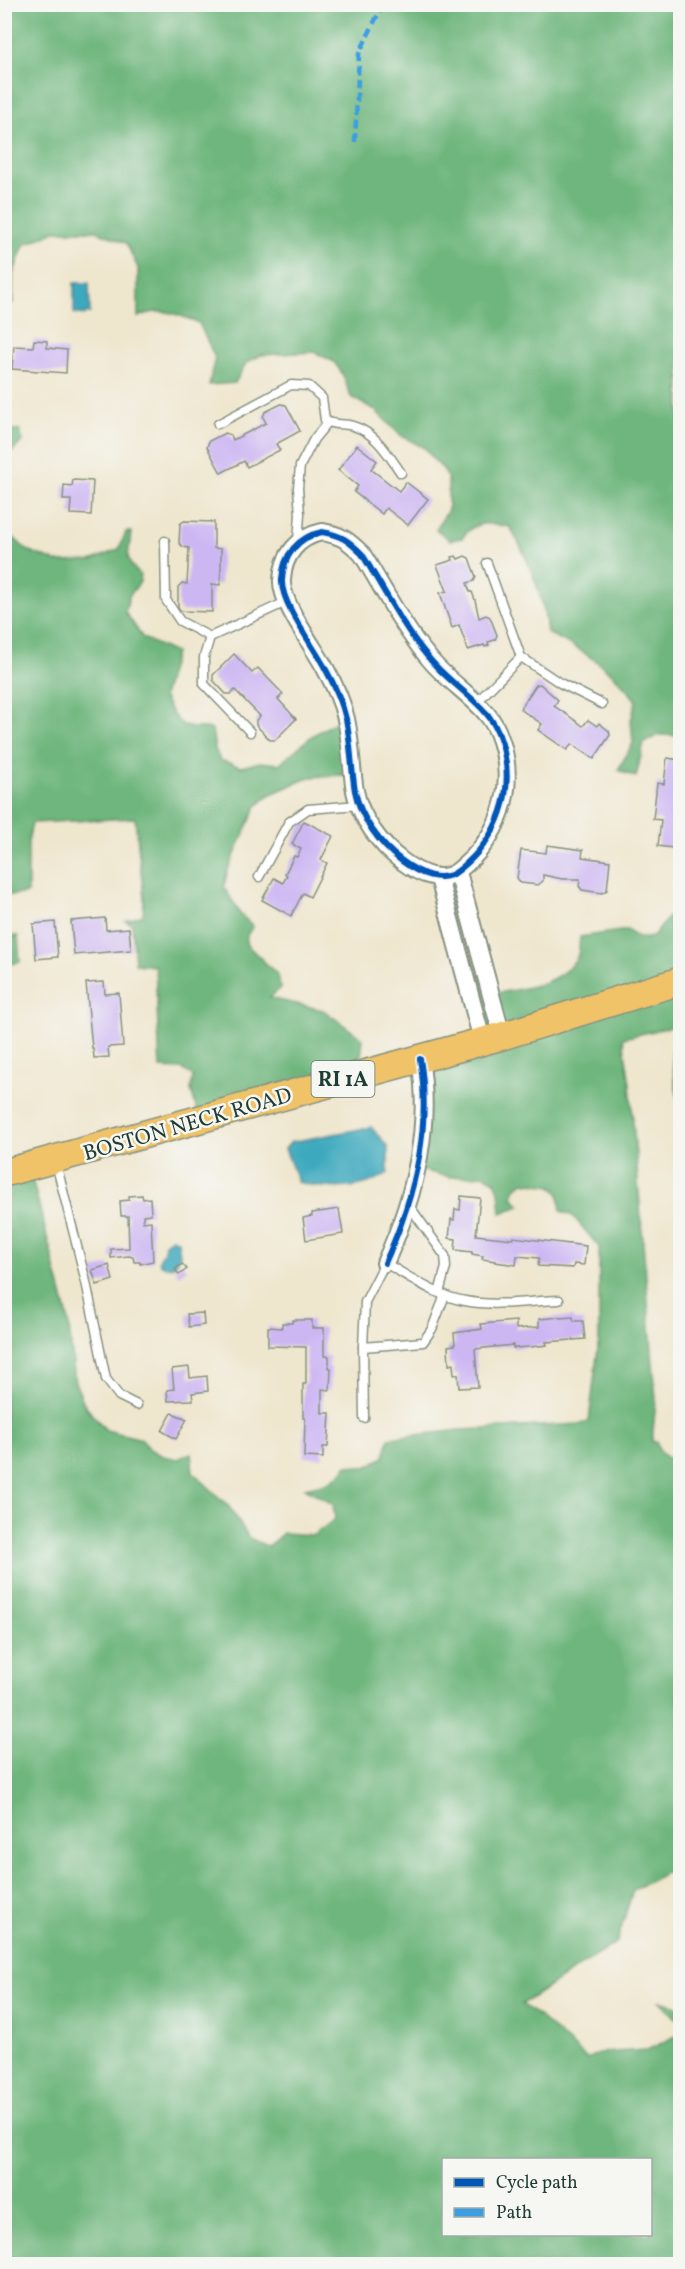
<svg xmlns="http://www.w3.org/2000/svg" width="685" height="2269" font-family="Vollkorn,serif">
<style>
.forest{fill:#6eb67d;stroke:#467a58;stroke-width:1.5;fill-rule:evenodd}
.water{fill:#3ea9be;stroke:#2e7379;stroke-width:1.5}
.building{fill:#cdb7f3}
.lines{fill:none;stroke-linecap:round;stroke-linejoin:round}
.lane-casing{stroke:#879281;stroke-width:11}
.street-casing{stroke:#879281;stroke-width:20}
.primary-casing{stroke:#879281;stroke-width:30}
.lane{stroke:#fff;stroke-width:8}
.street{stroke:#fff;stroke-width:16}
.primary{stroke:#f0c369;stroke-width:27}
.quiet{stroke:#3c9ee2;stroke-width:4.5;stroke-dasharray:9 4.5;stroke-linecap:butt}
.cycleway-casing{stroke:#f6f6f2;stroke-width:10}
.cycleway{stroke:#0057b8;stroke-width:6}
.labels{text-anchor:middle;stroke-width:5;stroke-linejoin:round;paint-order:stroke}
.shield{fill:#f6f6f2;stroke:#60746d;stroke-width:1.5}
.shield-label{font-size:21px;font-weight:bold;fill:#1f3d34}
.street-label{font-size:22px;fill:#1f3d34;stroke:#f6f6f2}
</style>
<rect width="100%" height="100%" fill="#f6f6f2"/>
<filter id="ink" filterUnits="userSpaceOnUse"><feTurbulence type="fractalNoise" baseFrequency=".0167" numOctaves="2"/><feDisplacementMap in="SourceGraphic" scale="12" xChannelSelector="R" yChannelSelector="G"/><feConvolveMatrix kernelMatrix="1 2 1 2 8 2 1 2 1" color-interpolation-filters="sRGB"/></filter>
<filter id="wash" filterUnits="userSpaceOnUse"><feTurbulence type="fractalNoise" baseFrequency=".008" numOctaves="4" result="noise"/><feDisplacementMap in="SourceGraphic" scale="24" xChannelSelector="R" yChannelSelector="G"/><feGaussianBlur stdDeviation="1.35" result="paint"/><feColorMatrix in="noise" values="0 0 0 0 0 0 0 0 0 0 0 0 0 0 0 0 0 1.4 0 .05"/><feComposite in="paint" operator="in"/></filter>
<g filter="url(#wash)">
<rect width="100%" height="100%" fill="#efe6ce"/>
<g class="forest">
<path d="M5,4L680,5V735H659L644,742L636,777L618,770L633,743L631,720L636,701C617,672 579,647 547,633C544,597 528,558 510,527C489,523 476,519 462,538L450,540L436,529L448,510V479L444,470L433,459L426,449L400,435L375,410L351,397L342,373L334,362L315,352L261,355L246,363L235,383L209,385L215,358L199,323C177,314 162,306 138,317V268L126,243L97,231H55L24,245L13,274V303L5,306Z"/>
<polygon points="4,429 19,430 23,441 5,458"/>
<path d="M5,530L27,550L57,562L91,561L119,549L126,532H131L128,557L131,565L140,575V582L129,596L125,612L143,638L175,653L163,697C169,706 176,725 188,727C197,730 203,725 212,730L215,749L220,760L241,767L260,762L279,764L313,735L346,716L356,774L310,777L269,795L256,807L227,872L224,887L240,914L253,926L247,935L246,944L278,975L280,988L270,998L323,1010L363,1039L359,1074L199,1119L191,1089L193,1076L182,1069L160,1068L155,966L135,964L132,924L126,921L143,915L144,898L135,818L32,823L28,842V893L5,896Z"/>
<path d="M668,917L680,920V1025L623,1038L630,1084L656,1400L652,1442H656L661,1453L680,1466V1875L667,1872L633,1890L617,1942L522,2004L541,2018L587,2059L599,2053L647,2050L680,2034V2264H5V1174L29,1167L68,1318L75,1382L85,1406L106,1430L142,1439L149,1449L163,1456L178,1459L191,1453L193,1472L230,1508L249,1538L269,1547L283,1533L314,1535L335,1519L333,1504L305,1488C322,1485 338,1481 347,1465L367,1467L384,1457L389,1438L461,1430L580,1424L589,1421L599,1339V1247L573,1216L561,1211L559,1194L552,1186L523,1182L514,1190L513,1197L520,1206L501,1213L499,1191L495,1181L484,1175L450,1177L420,1170L421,1063L489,1042L474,976L480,973L497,993C525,988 559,985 576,959C580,954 579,943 580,937L627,930C648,947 656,936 668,917ZM444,2160H650V2234H444Z"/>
<polygon points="5,935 18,936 20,962 5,965"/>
<path d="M680,1032V1105C676,1093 669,1052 674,1040C676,1037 678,1035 680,1032Z"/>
<polygon points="660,2001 680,2007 680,2022"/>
</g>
<g class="water">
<polygon points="74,283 89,283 90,313 85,313 85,315 74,313"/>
<path d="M371,1127L388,1147V1173C362,1191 328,1190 298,1182L285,1149L291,1142Z"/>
<polygon points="172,1238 178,1241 180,1255 174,1266 166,1267 160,1264 159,1260 164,1251 165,1243"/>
</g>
<g id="blocks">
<g class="building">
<polygon points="34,340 47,341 47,348 67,350 66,373 12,369 14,346 33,347"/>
<polygon points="281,404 286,405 300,431 276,444 280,450 247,467 244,461 221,473 207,447 209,441 225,433 231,435 233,440 266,423 263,417 265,412"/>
<polygon points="357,445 377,461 371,469 399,491 406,482 428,499 408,525 386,508 382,514 354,492 358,486 338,470"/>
<polygon points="73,480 93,481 91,515 70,514 71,500 63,500 64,485 72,486"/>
<polygon points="184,521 214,522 214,548 221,549 221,567 220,585 212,584 212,612 181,611 178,607 178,587 182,583 187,584 189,548 183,547 179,543 180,524"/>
<polygon points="456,556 458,559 465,556 469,558 476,577 474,581 467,583 470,592 472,592 475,600 479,618 486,615 490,617 497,635 495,640 488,642 489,645 485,647 484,645 468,650 459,625 452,628 440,593 447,591 437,565 453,560 452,557"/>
<polygon points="234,654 252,673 258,668 283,694 278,699 296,719 275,740 270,740 256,725 256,720 260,716 235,690 231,694 226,694 213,680 213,675"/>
<polygon points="540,684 558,700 554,706 569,716 583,726 588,720 597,726 599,723 609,731 610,735 594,759 572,744 567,750 538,730 542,724 520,709 536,685"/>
<polygon points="667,758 680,760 680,849 658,846 661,820 653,819 657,783 664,784"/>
<polygon points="304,821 333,836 321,860 327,863 310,897 303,893 291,916 262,900 274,878 283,883 287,875 285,874 294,856 297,857 301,849 292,844"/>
<polygon points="547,845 583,850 582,857 610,861 607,890 602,893 582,890 579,886 580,879 562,879 543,875 543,881 538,885 521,883 517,878 521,850 546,853"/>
<polygon points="105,918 106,930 129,928 131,950 74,955 71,921"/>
<polygon points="55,922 58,957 36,959 33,924"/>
<polygon points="104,982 105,994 119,993 123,1046 108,1047 109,1057 94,1058 93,1048 92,1048 86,983"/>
<polygon points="142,1195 143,1199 150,1198 151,1214 143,1215 143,1222 151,1221 153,1261 140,1264 140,1262 134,1262 133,1257 129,1256 111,1258 111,1249 129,1248 128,1216 121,1216 120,1201 129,1200 129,1196"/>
<polygon points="461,1196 480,1198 476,1235 513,1239 513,1237 586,1246 584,1265 574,1264 573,1268 538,1266 539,1258 517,1256 516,1265 495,1262 495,1261 482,1259 483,1256 472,1254 472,1252 455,1250 456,1239 449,1238 451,1219 454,1220 455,1209 460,1210"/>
<polygon points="339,1209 343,1234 306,1240 303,1218 312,1216 312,1213"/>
<polygon points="182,1264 187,1269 179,1275 175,1269"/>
<polygon points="109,1265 113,1280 97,1285 92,1270"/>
<polygon points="203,1313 204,1325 189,1327 187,1314"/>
<polygon points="560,1317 560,1318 573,1317 574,1321 583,1321 585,1339 546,1342 547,1345 530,1347 513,1348 513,1345 475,1349 478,1387 459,1388 458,1374 454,1375 453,1364 449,1365 448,1346 455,1345 454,1333 482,1329 481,1324 516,1321 516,1329 539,1327 539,1319"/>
<polygon points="293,1320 312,1320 312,1328 324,1328 324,1356 329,1356 329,1368 331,1368 330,1390 322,1389 322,1413 330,1413 328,1447 323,1447 323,1458 304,1457 305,1418 303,1418 303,1384 306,1384 306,1347 268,1346 268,1327 282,1328 282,1323 292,1323"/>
<polygon points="189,1367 190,1378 207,1376 208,1391 192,1393 193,1400 168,1401 167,1390 174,1389 172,1369"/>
<polygon points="172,1413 187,1419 176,1439 162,1431"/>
</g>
</g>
</g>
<g filter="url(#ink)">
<use href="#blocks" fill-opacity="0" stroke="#879281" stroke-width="1.5"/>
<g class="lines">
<g class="lane-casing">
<g id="lane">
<path d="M218,424L291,385L309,386L322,398L325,420C336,427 341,422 353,426C376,433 388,454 401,473"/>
<polyline points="165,541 166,600 180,621 210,637 204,657 204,684 250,732"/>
<polyline points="298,542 300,514 298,488 300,466 314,439 328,422"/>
<polyline points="487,563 521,657 560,683 602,704"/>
<polyline points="210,637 286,602"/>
<polyline points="476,703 521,657"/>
<polyline points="259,877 289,822 308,809 359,805"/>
<polyline points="56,1163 86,1282 106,1379 119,1396 137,1405"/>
<polyline points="408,1204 445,1256 446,1267 439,1293"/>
<path d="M363,1347L365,1302L385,1263C410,1277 436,1296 465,1301C496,1307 529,1301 559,1300"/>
<polyline points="364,1418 363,1347 423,1342 432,1329 445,1295"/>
</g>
</g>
<g class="street-casing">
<g id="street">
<path d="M322,532C341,535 348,540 362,554C383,588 402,626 428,657C445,679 469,693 486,713C493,721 498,731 501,741C517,790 498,839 459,870C442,885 418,873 402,861C380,845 360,817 355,791C351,767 351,742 346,719C342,701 334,684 325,668C314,647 280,602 282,580C283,555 298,537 322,532Z"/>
<polyline points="458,872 502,1036"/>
<polyline points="439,878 482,1040"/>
<path d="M385,1263C414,1199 432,1129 420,1059"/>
</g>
</g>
<g class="primary-casing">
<polyline id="primary" points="4,1173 502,1036 680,981"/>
</g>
<use href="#lane" class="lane"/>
<use href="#street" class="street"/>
<use href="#primary" class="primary"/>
<polyline class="quiet" points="355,142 359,54 383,4"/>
<g class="cycleway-casing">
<g id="cycleway">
<path d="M322,532C341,535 348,540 362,554C383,588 402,626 428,657C445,679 469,693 486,713C493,721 498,731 501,741C517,790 498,839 459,870C442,885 418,873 402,861C380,845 360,817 355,791C351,767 351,742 346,719C342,701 334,684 325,668C314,647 280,602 282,580C283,555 298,537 322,532Z"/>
<path d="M385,1263C414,1199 432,1129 420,1059"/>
</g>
</g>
<use href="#cycleway" class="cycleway"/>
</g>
</g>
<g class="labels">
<rect class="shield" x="311.5" y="1061" width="63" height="36" rx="4.5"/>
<g class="shield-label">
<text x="343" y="1086">RI 1A</text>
</g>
<g class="street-label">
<text transform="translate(187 1123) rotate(-16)" y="8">BOSTON NECK ROAD</text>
</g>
</g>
<rect width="685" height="2269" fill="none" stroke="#f6f6f2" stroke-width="24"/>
<rect x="442" y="2158" width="210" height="78" fill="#f6f6f2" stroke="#a0aca6" stroke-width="1.5"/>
<rect x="454" y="2178" width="30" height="9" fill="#0057b8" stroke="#a0aca6" stroke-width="1.5"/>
<text x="496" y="2188" font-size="18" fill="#1f3d34">Cycle path</text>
<rect x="454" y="2208" width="30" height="9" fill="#3c9ee2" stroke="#a0aca6" stroke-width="1.5"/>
<text x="496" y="2218" font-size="18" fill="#1f3d34">Path</text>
</svg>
